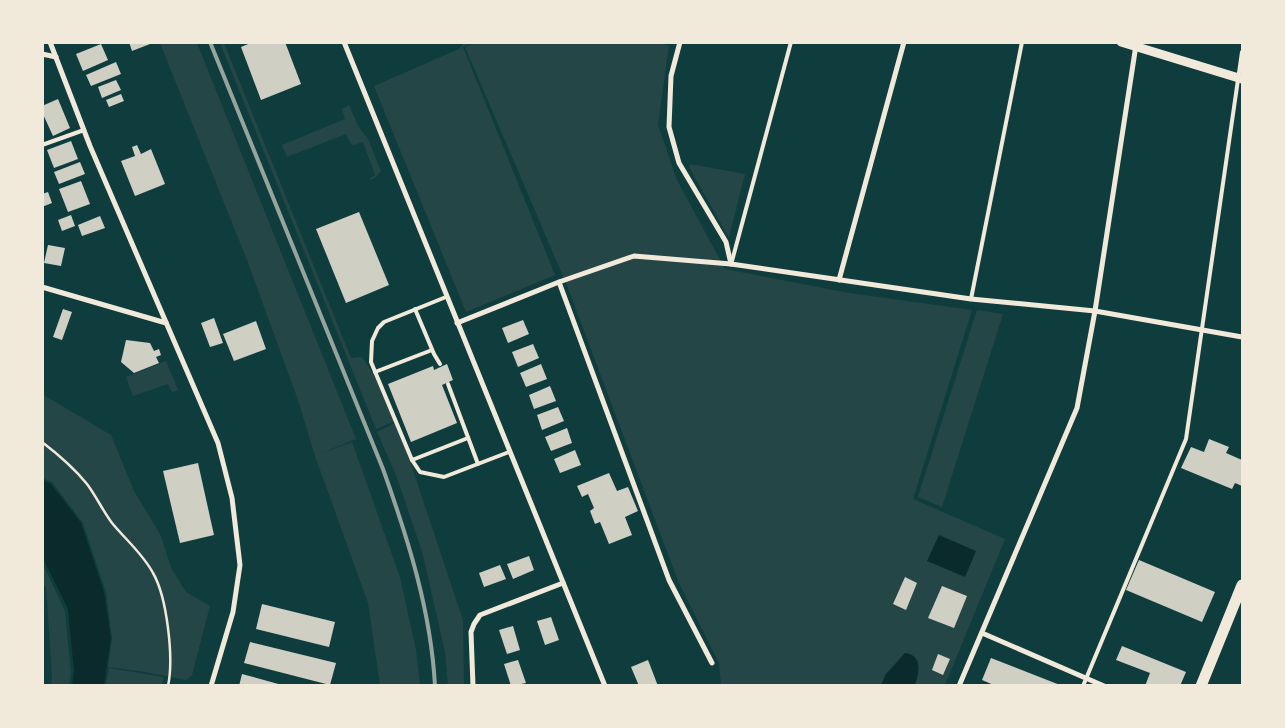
<svg xmlns="http://www.w3.org/2000/svg" width="1285" height="728" font-family="'Nunito Sans',sans-serif">
<style>
.green{fill:#244646}
.water{fill:#0a2a2b}
.building{fill:#cfcfc3}
.lines{fill:none;stroke-linecap:round;stroke-linejoin:round}
.path{stroke:#f1e9da;stroke-width:2.5}
.service{stroke:#f1e9da;stroke-width:4}
.minor{stroke:#f1e9da;stroke-width:5}
.tertiary{stroke:#f1e9da;stroke-width:9}
.primary{stroke:#f1e9da;stroke-width:11}
.rail{stroke:#97a49c;stroke-width:4}
</style>
<rect width="100%" height="100%" fill="#0f3d3e"/>
<g class="green">
<polygon points="477,42 658,42 669,46 658,125 677,180 725,269 849,293 972,310 913,499 1005,539 945,685 721,685 719,663 678,581 568,288 465,47"/>
<polygon points="160,43 197,43 356,439 319,454 352,442 400,577 416,650 420,685 380,685 368,603 315,456 298,400 247,260"/>
<polygon points="220,43 224,43 351,358 362,357 387,395 397,420 376,429"/>
<polygon points="464,43 473,43 463,47 555,275 466,312 374,86 459,49"/>
<polygon points="349,105 358,126 368,139 381,171 376,177 370,180 370,178 375,175 363,142 354,145 351,144 346,134 287,157 282,145 345,119 342,109"/>
<polygon points="690,164 745,174 729,238 689,167"/>
<polygon points="977,310 1003,314 942,507 918,497"/>
<polygon points="166,361 178,390 172,392 168,384 133,396 126,377"/>
<polygon points="42,394 111,435 134,491 161,536 171,568 186,592 210,606 192,675 186,680 145,672 108,667 112,638 106,592 83,523 52,482 43,478"/>
<polygon points="397,422 463,620 464,685 448,685 445,652 422,551 396,475 377,432"/>
<polygon points="43,564 65,611 71,673 69,685 51,685 52,677 46,587 43,583"/>
<polygon points="109,668 164,677 162,685 106,685"/>
</g>
<g class="water">
<polygon points="43,480 51,484 81,523 104,592 111,638 104,685 72,685 74,671 68,609 43,558"/>
<polygon points="939,535 976,551 965,577 927,561"/>
<path d="M905,653C923,655 919,673 915,685H881L886,674Z"/>
</g>
<g class="building">
<polygon points="129,42 149,42 150,44 132,51"/>
<polygon points="253,42 285,42 301,84 261,100 241,47"/>
<polygon points="101,44 108,60 83,71 76,54"/>
<polygon points="116,62 121,74 91,86 86,75"/>
<polygon points="116,80 121,90 102,98 98,87"/>
<polygon points="121,94 124,101 109,107 106,100"/>
<polygon points="58,99 70,128 53,136 42,112 42,106"/>
<polygon points="71,141 78,159 54,168 47,150"/>
<polygon points="137,145 141,154 151,149 165,184 135,196 121,161 135,156 132,147"/>
<polygon points="80,162 85,174 59,184 54,172"/>
<polygon points="81,181 90,204 68,212 59,189"/>
<polygon points="48,192 52,203 42,207 42,194"/>
<polygon points="359,212 389,285 346,303 316,229"/>
<polygon points="71,215 75,226 62,231 58,220"/>
<polygon points="100,216 105,228 82,236 78,225"/>
<polygon points="48,245 65,248 61,266 44,263"/>
<polygon points="63,309 72,312 62,340 53,337"/>
<polygon points="214,318 223,343 210,347 201,323"/>
<polygon points="523,320 529,334 508,343 502,328"/>
<polygon points="256,321 266,349 234,361 223,334"/>
<polygon points="126,340 150,343 154,351 159,349 161,355 156,357 159,363 134,373 121,362"/>
<polygon points="533,344 539,358 518,367 512,352"/>
<polygon points="447,364 453,380 442,385 457,423 411,442 388,384 433,366 434,370"/>
<polygon points="541,364 547,379 526,387 520,373"/>
<polygon points="550,386 556,401 534,409 529,395"/>
<polygon points="558,407 564,421 542,430 537,415"/>
<polygon points="567,428 572,443 551,451 545,437"/>
<polygon points="1209,439 1229,447 1226,453 1242,460 1242,486 1235,483 1232,489 1181,468 1191,447 1204,452"/>
<polygon points="575,450 581,465 560,473 554,459"/>
<polygon points="198,463 214,535 180,543 163,471"/>
<polygon points="609,473 617,491 628,487 638,511 625,517 632,535 609,544 600,522 595,524 590,511 594,508 588,494 582,497 577,486"/>
<polygon points="529,556 534,570 513,579 507,564"/>
<polygon points="1139,560 1215,592 1202,622 1126,590"/>
<polygon points="500,565 506,579 484,587 479,573"/>
<polygon points="905,577 917,583 906,610 893,604"/>
<polygon points="942,586 967,596 954,628 928,618"/>
<polygon points="262,604 335,622 329,647 256,629"/>
<polygon points="551,617 559,640 545,645 537,621"/>
<polygon points="513,626 520,650 507,654 499,630"/>
<polygon points="250,642 336,663 330,685 244,663"/>
<polygon points="1122,646 1186,672 1180,686 1145,686 1150,673 1116,660"/>
<polygon points="938,654 950,659 943,675 932,670"/>
<polygon points="991,658 1060,685 1060,686 996,686 982,680"/>
<polygon points="518,660 526,683 511,686 504,664"/>
<polygon points="648,660 658,686 639,686 631,667"/>
<polygon points="242,674 282,685 282,686 239,686"/>
</g>
<g class="lines">
<path class="path" d="M42,442C59,455 74,468 87,484C96,496 103,511 112,523C126,540 143,554 153,573C167,597 174,658 168,686"/>
<g class="service">
<polyline points="42,145 84,130"/>
<polyline points="732,261 791,42"/>
<polyline points="446,297 384,322 378,328 372,341 371,362 412,460 420,472 444,477 509,452"/>
<polyline points="971,299 1022,42"/>
<polyline points="415,309 434,354 440,364"/>
<polyline points="375,372 432,350"/>
<polyline points="448,384 478,464"/>
<polyline points="412,460 468,438"/>
<polyline points="1083,686 1186,439 1242,52"/>
</g>
<g class="minor">
<polyline points="50,42 90,146 218,443 232,498 240,565 233,612 211,686"/>
<polyline points="344,42 605,686"/>
<polyline points="680,42 671,76 669,127 679,163 726,242 731,264"/>
<polyline points="42,54 56,57"/>
<polyline points="839,280 904,42"/>
<polyline points="559,282 669,580 712,663"/>
<polyline points="42,287 166,323"/>
<polyline points="457,323 559,282 634,256 731,264 971,299 1095,311 1242,337"/>
<polyline points="982,633 1104,686"/>
<polyline points="473,686 471,632 474,624 480,615 563,583"/>
<polyline points="959,686 1077,408 1095,311 1136,45"/>
</g>
<polyline class="tertiary" points="1121,42 1242,79"/>
<polyline class="primary" points="1201,686 1242,585"/>
<path class="rail" d="M210,42L383,469C408,539 431,611 435,686"/>
</g>
<rect width="1285" height="728" fill="none" stroke="#f1e9da" stroke-width="88"/>
</svg>
